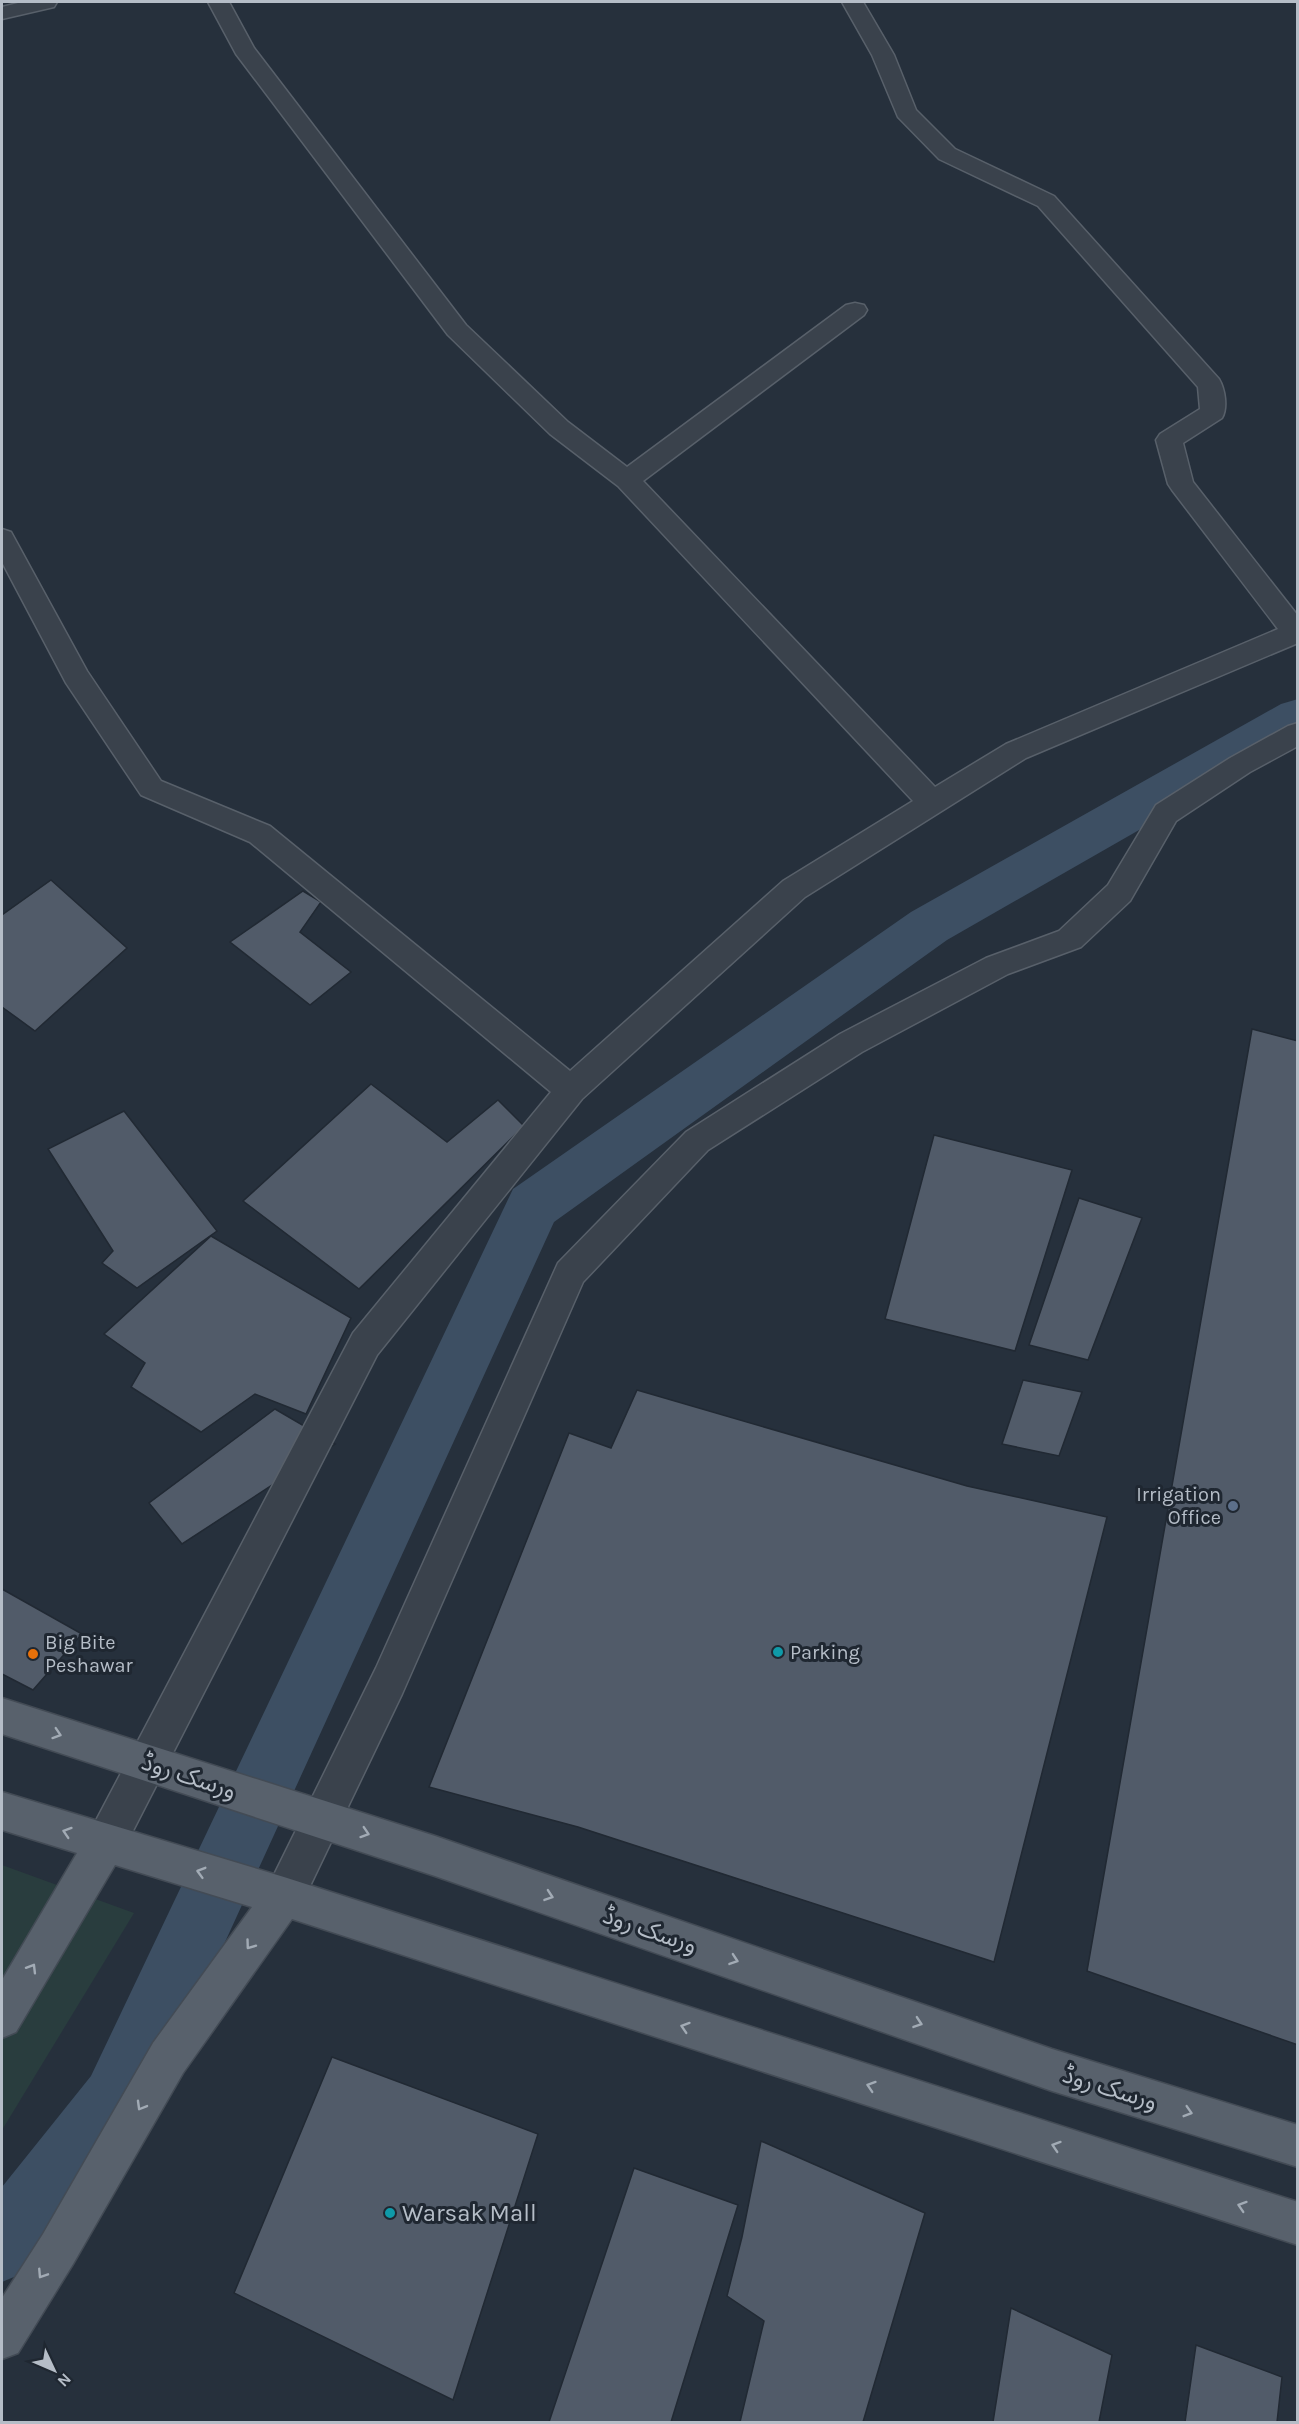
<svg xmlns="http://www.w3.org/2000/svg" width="1299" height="2424" font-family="Karla,'Noto Sans Arabic',sans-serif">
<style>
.green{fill:#293d3e}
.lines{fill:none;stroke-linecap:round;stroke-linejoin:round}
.canal{fill:#3d4f63;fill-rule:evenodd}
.building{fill:#515b69;stroke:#212933;stroke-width:1.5}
.minor-casing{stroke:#58606a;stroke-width:3}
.major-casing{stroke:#434b55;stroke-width:3}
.minor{fill:#3a424c;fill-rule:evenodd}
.major{fill:#58616c;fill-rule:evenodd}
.oneway{stroke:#a2abb5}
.service-dot{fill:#5c6f8a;stroke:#1f2731;stroke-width:2}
.culture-dot{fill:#0f9aa8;stroke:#1f2731;stroke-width:2}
.food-dot{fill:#e8710a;stroke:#1f2731;stroke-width:2}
.labels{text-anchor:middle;stroke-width:6;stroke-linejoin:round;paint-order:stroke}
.poi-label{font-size:20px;fill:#b5bdc7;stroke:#1f2731;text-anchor:start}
.near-street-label{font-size:24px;fill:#b5bdc7;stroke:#1f2731}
.near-poi-label{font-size:24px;fill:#b5bdc7;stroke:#1f2731;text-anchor:start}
</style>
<rect width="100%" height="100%" fill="#26303c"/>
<polygon class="green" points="2,1865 134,1913 2,2130"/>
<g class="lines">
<polygon class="canal" points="1298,699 1298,739 947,940 554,1222 141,2126 28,2271 2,2282 2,2187 91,2076 513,1189 911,912 1281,704"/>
</g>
<g class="building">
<polygon points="51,880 127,948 35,1031 2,1007 2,915"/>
<polygon points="303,891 321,902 300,932 351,972 310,1005 230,942"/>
<polygon points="1252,1029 1298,1041 1298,2045 1087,1971"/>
<polygon points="371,1084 447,1142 498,1100 524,1126 359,1289 243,1201"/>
<polygon points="124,1111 217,1231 137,1288 102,1263 113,1251 48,1149"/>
<polygon points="934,1135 1072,1170 1015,1351 885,1319"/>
<polygon points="1079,1198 1142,1218 1088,1360 1029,1345"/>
<polygon points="211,1236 351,1318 306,1414 255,1394 201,1432 131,1387 145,1363 104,1334"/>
<polygon points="1023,1380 1082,1392 1059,1456 1002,1444"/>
<polygon points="637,1390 967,1486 1107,1517 994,1962 578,1827 429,1787 569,1433 611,1448"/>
<polygon points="275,1409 335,1444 182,1544 149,1503"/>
<polygon points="2,1589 82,1634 33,1690 2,1674"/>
<polygon points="332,2057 538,2134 453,2400 234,2293"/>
<polygon points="761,2141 925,2213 863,2422 740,2422 764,2321 727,2296 742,2237"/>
<polygon points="634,2168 738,2205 671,2422 549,2422"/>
<polygon points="1011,2308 1112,2355 1099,2422 993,2422"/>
<polygon points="1196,2345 1282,2377 1277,2422 1185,2422"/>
</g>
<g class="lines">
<g class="minor-casing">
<g id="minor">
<polygon points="22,2 57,2 54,7 2,19 2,7"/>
<path d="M208,2H229L254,48L466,325L568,422L627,467L846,305L855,303L864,305L867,310L864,315L643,481L935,787L1006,744L1278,629L1172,490L1168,484L1156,440L1160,434L1200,409L1198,387L1038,206L939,159L898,117L872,55L842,2H863L894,55L916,110L955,149L1054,196L1219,379C1225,389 1228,408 1222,418L1183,443L1193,482L1298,616V643L1026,758L805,897L582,1099L377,1355L119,1858L105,1863L91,1858L85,1844L91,1830L353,1333L551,1092L250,842L141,795L66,683L2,562V529L11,532L87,671L161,781L270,826L570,1071L783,881L913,801L618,486L550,434L448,335L236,54Z"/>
<polygon points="1298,723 1298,746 1250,772 1176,821 1130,901 1081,947 1008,974 862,1052 708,1150 583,1282 402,1694 298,1911 284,1917 270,1911 264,1897 270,1883 376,1668 558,1263 686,1132 840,1034 986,958 1059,931 1108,885 1156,805 1230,758 1288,726"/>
</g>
</g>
<g class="major-casing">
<g id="major">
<polygon points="2,1698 435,1836 1052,2049 1298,2125 1298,2167 1052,2091 435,1876 2,1734"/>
<polygon points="2,1792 284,1877 1298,2202 1298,2245 292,1919 183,2073 73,2264 18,2353 2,2359 2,2298 43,2234 153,2043 252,1907 115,1865 16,2032 2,2038 2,1980 77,1853 2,1830"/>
</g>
</g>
<use href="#minor" class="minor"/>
<use href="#major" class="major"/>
</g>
<defs><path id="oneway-chevron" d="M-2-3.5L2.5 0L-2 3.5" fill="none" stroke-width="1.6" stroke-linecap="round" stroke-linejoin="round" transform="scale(1.5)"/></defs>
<g class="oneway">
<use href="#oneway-chevron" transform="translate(57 1734) rotate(18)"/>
<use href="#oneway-chevron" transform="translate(67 1832) rotate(-162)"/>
<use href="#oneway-chevron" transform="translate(365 1833) rotate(18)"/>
<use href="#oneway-chevron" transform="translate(201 1872) rotate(-164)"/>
<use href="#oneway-chevron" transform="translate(549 1896) rotate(19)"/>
<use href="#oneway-chevron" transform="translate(250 1945) rotate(126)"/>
<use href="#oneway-chevron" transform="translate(734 1960) rotate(19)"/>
<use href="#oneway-chevron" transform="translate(32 1968) rotate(-59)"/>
<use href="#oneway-chevron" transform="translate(918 2023) rotate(19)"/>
<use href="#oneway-chevron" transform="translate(685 2027) rotate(-162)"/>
<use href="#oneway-chevron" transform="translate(871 2086) rotate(-162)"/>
<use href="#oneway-chevron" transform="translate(141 2106) rotate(120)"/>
<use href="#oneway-chevron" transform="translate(1188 2112) rotate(17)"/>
<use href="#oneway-chevron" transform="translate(1056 2146) rotate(-162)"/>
<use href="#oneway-chevron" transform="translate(1242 2206) rotate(-162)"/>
<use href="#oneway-chevron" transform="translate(42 2274) rotate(123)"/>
</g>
<circle class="service-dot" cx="1233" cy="1506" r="6"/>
<g class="culture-dot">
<circle cx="778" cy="1652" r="6"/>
<circle cx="390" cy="2213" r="6"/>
</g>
<circle class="food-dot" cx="33" cy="1654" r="6"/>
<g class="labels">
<g class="poi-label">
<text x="1221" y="1501" text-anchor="end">Irrigation<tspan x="1221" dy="23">Office</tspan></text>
<text x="45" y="1649">Big Bite<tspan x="45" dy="23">Peshawar</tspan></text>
<text x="790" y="1659">Parking</text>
</g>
<g class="near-street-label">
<text transform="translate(189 1776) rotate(18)" y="8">ورسک روڈ</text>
<text transform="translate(650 1930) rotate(19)" y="8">ورسک روڈ</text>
<text transform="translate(1110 2088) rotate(17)" y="8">ورسک روڈ</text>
</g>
<g class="near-poi-label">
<text x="402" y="2221">Warsak Mall</text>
</g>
</g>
<rect width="1299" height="2424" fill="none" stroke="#b5bdc7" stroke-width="6"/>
<g transform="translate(54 2370) rotate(134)" stroke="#1f2731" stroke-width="4.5" paint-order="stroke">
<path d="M0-4.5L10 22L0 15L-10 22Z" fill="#b5bdc7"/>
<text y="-9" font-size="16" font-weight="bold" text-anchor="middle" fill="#b5bdc7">N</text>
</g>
</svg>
